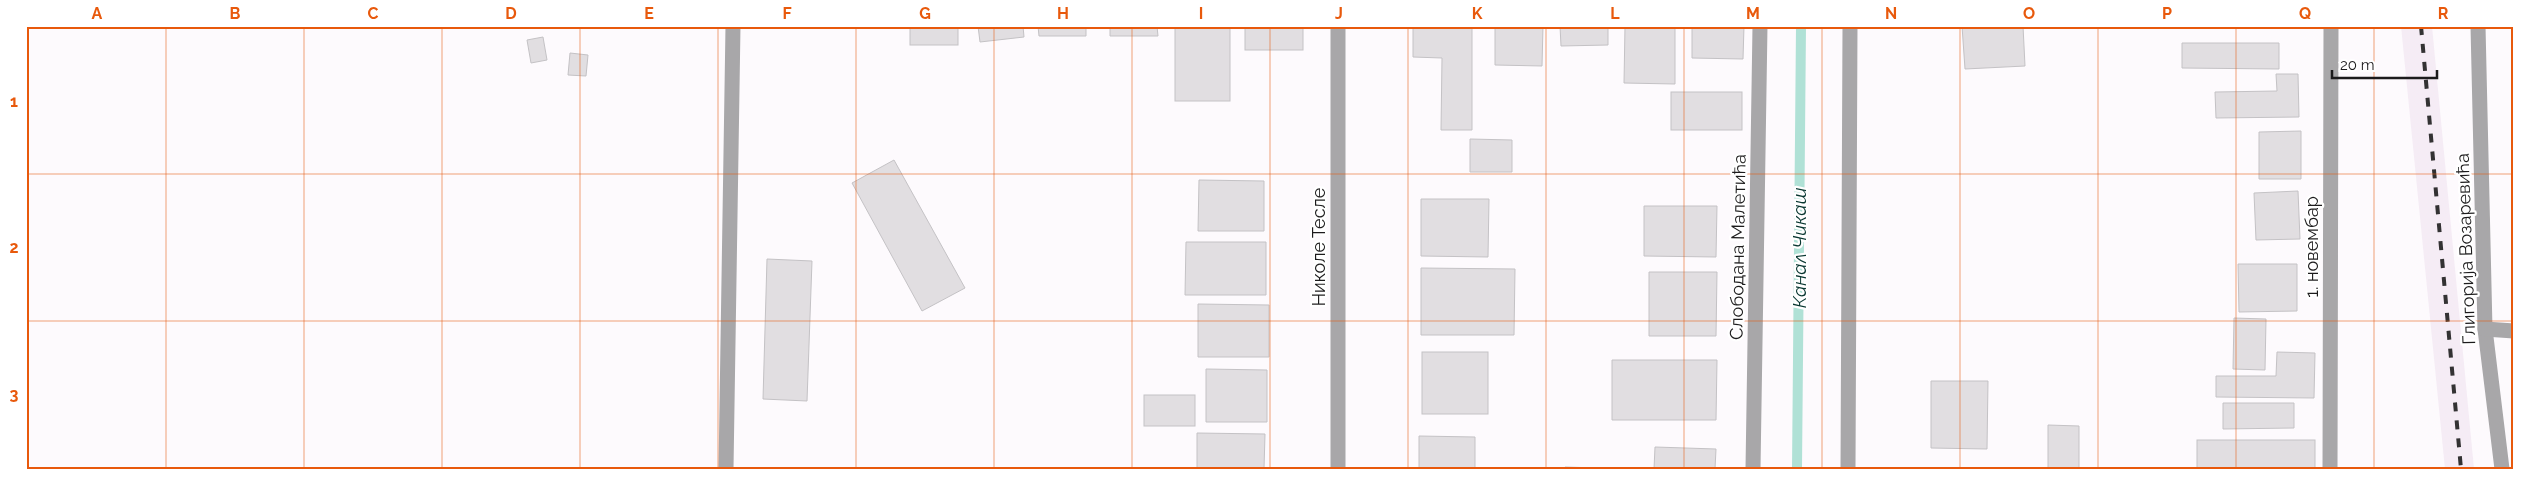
<svg xmlns="http://www.w3.org/2000/svg" width="2540" height="495" font-family="Raleway,sans-serif">
<style>
.built{fill:#f5ecf5}
.lines{fill:none;stroke-linecap:round;stroke-linejoin:round}
.stream{stroke:#b0e1d6;stroke-width:10}
.building{fill:#e1dee1;stroke:#c4c2c5}
.minor{stroke:#a8a7a9;stroke-width:15}
.rail{stroke:#333233;stroke-width:4;stroke-dasharray:9 9;stroke-linecap:butt}
.grid{fill:none;stroke:#e8590c;stroke-width:1;stroke-opacity:0.55}
.labels{text-anchor:middle;stroke-width:4.5;stroke-linejoin:round;paint-order:stroke}
.street-label{font-size:18px;fill:#1c1b1c;stroke:#fff}
.water-label{font-size:19px;font-style:italic;fill:#083630;stroke:#fff}
.neatline{fill:none;stroke:#e8590c;stroke-width:2}
.grid-label{font-size:16px;text-anchor:middle;font-weight:bold;fill:#e8590c}
</style>
<rect width="100%" height="100%" fill="#fdfafd"/>
<polygon class="built" points="2401,26 2432,26 2474,469 2445,469"/>
<g class="lines">
<polyline class="stream" points="1797,469 1801,26"/>
</g>
<g class="building">
<rect x="910" y="26" width="48" height="19"/>
<polygon points="978,26 1023,26 1024,37 980,42"/>
<polygon points="1038,26 1086,26 1086,36 1039,36"/>
<polygon points="1110,26 1157,26 1158,36 1110,36"/>
<rect x="1175" y="26" width="55" height="75"/>
<rect x="1245" y="26" width="58" height="24"/>
<polygon points="1413,26 1472,26 1472,130 1441,130 1442,58 1413,57"/>
<polygon points="1495,26 1543,26 1542,66 1495,65"/>
<polygon points="1560,26 1608,26 1608,45 1561,46"/>
<polygon points="1625,26 1675,26 1675,84 1624,83"/>
<polygon points="1692,26 1744,26 1743,59 1692,58"/>
<polygon points="1962,26 2023,26 2025,66 1965,69"/>
<polygon points="543,37 547,60 531,63 527,40"/>
<polygon points="2182,43 2279,43 2279,69 2182,68"/>
<polygon points="570,53 588,55 586,76 568,75"/>
<polygon points="2276,74 2298,74 2299,117 2216,118 2215,92 2277,91"/>
<rect x="1671" y="92" width="71" height="38"/>
<polygon points="2301,131 2301,179 2259,179 2259,132"/>
<polygon points="1470,139 1512,140 1512,172 1470,172"/>
<polygon points="894,160 965,288 922,311 852,183"/>
<polygon points="1199,180 1264,181 1264,231 1198,231"/>
<polygon points="2298,191 2300,239 2256,240 2254,193"/>
<polygon points="1421,199 1489,199 1488,257 1421,256"/>
<polygon points="1644,206 1717,206 1716,257 1644,256"/>
<polygon points="1186,242 1266,242 1266,295 1185,295"/>
<polygon points="767,259 812,261 807,401 763,399"/>
<polygon points="2238,264 2297,264 2297,311 2239,312"/>
<polygon points="1421,268 1515,269 1514,335 1421,335"/>
<polygon points="1649,272 1717,272 1716,336 1649,336"/>
<polygon points="1198,304 1269,305 1269,357 1198,357"/>
<polygon points="2234,318 2266,319 2265,370 2233,369"/>
<rect x="1422" y="352" width="66" height="62"/>
<polygon points="2277,352 2315,353 2314,398 2216,397 2216,376 2276,376"/>
<polygon points="1612,360 1717,360 1716,420 1612,420"/>
<polygon points="1206,369 1267,370 1267,422 1206,422"/>
<polygon points="1931,381 1988,381 1987,449 1931,448"/>
<rect x="1144" y="395" width="51" height="31"/>
<polygon points="2223,403 2294,403 2294,428 2223,429"/>
<polygon points="2048,425 2079,426 2079,469 2048,469"/>
<polygon points="1197,433 1265,434 1264,469 1197,469"/>
<polygon points="1419,436 1475,437 1475,469 1419,469"/>
<rect x="2197" y="440" width="118" height="29"/>
<polygon points="1655,447 1716,449 1715,469 1654,469"/>
<polygon points="1565,467 1629,469 1565,469"/>
</g>
<g class="lines">
<g class="minor">
<polyline points="1338,26 1338,469"/>
<polyline points="2478,26 2485,329 2502,469"/>
<polyline points="2485,329 2514,331"/>
<polyline points="726,469 733,26"/>
<polyline points="1753,469 1760,26"/>
<polyline points="1848,469 1850,26"/>
<polyline points="2330,469 2331,26"/>
</g>
<polyline class="rail" points="2421,26 2461,469"/>
</g>
<path class="grid" d="M166,26V469M304,26V469M442,26V469M580,26V469M718,26V469M856,26V469M994,26V469M1132,26V469M1270,26V469M1408,26V469M1546,26V469M1684,26V469M1822,26V469M1960,26V469M2098,26V469M2236,26V469M2374,26V469M26,174H2514M26,321H2514"/>
<g class="labels">
<g class="street-label">
<text transform="translate(1319 247) rotate(-90)" y="6">Николе Тесле</text>
<text transform="translate(1738 247) rotate(-89)" y="6">Слободана Малетића</text>
<text transform="translate(2312 247) rotate(-90)" y="6">1. новембар</text>
<text transform="translate(2466 249) rotate(-92)" y="6">Глигорија Возаревића</text>
</g>
<g class="water-label">
<text transform="translate(1799 248) rotate(-90)" y="7">Канал Чикаш</text>
</g>
</g>
<rect width="2540" height="495" fill="none" stroke="#ffffff" stroke-width="55"/>
<path d="M2332 70v8h105v-8" fill="none" stroke="#1c1b1c" stroke-width="2.5"/>
<text x="2340" y="70" font-size="15" fill="#1c1b1c" stroke="#ffffff" stroke-width="4" paint-order="stroke">20 m</text>
<rect x="28" y="28" width="2484" height="440" class="neatline"/>
<g class="grid-label">
<text x="97" y="19">A</text>
<text x="235" y="19">B</text>
<text x="373" y="19">C</text>
<text x="511" y="19">D</text>
<text x="649" y="19">E</text>
<text x="787" y="19">F</text>
<text x="925" y="19">G</text>
<text x="1063" y="19">H</text>
<text x="1201" y="19">I</text>
<text x="1339" y="19">J</text>
<text x="1477" y="19">K</text>
<text x="1615" y="19">L</text>
<text x="1753" y="19">M</text>
<text x="1891" y="19">N</text>
<text x="2029" y="19">O</text>
<text x="2167" y="19">P</text>
<text x="2305" y="19">Q</text>
<text x="2443" y="19">R</text>
<text x="14" y="107">1</text>
<text x="14" y="253">2</text>
<text x="14" y="400">3</text>
</g>
</svg>
